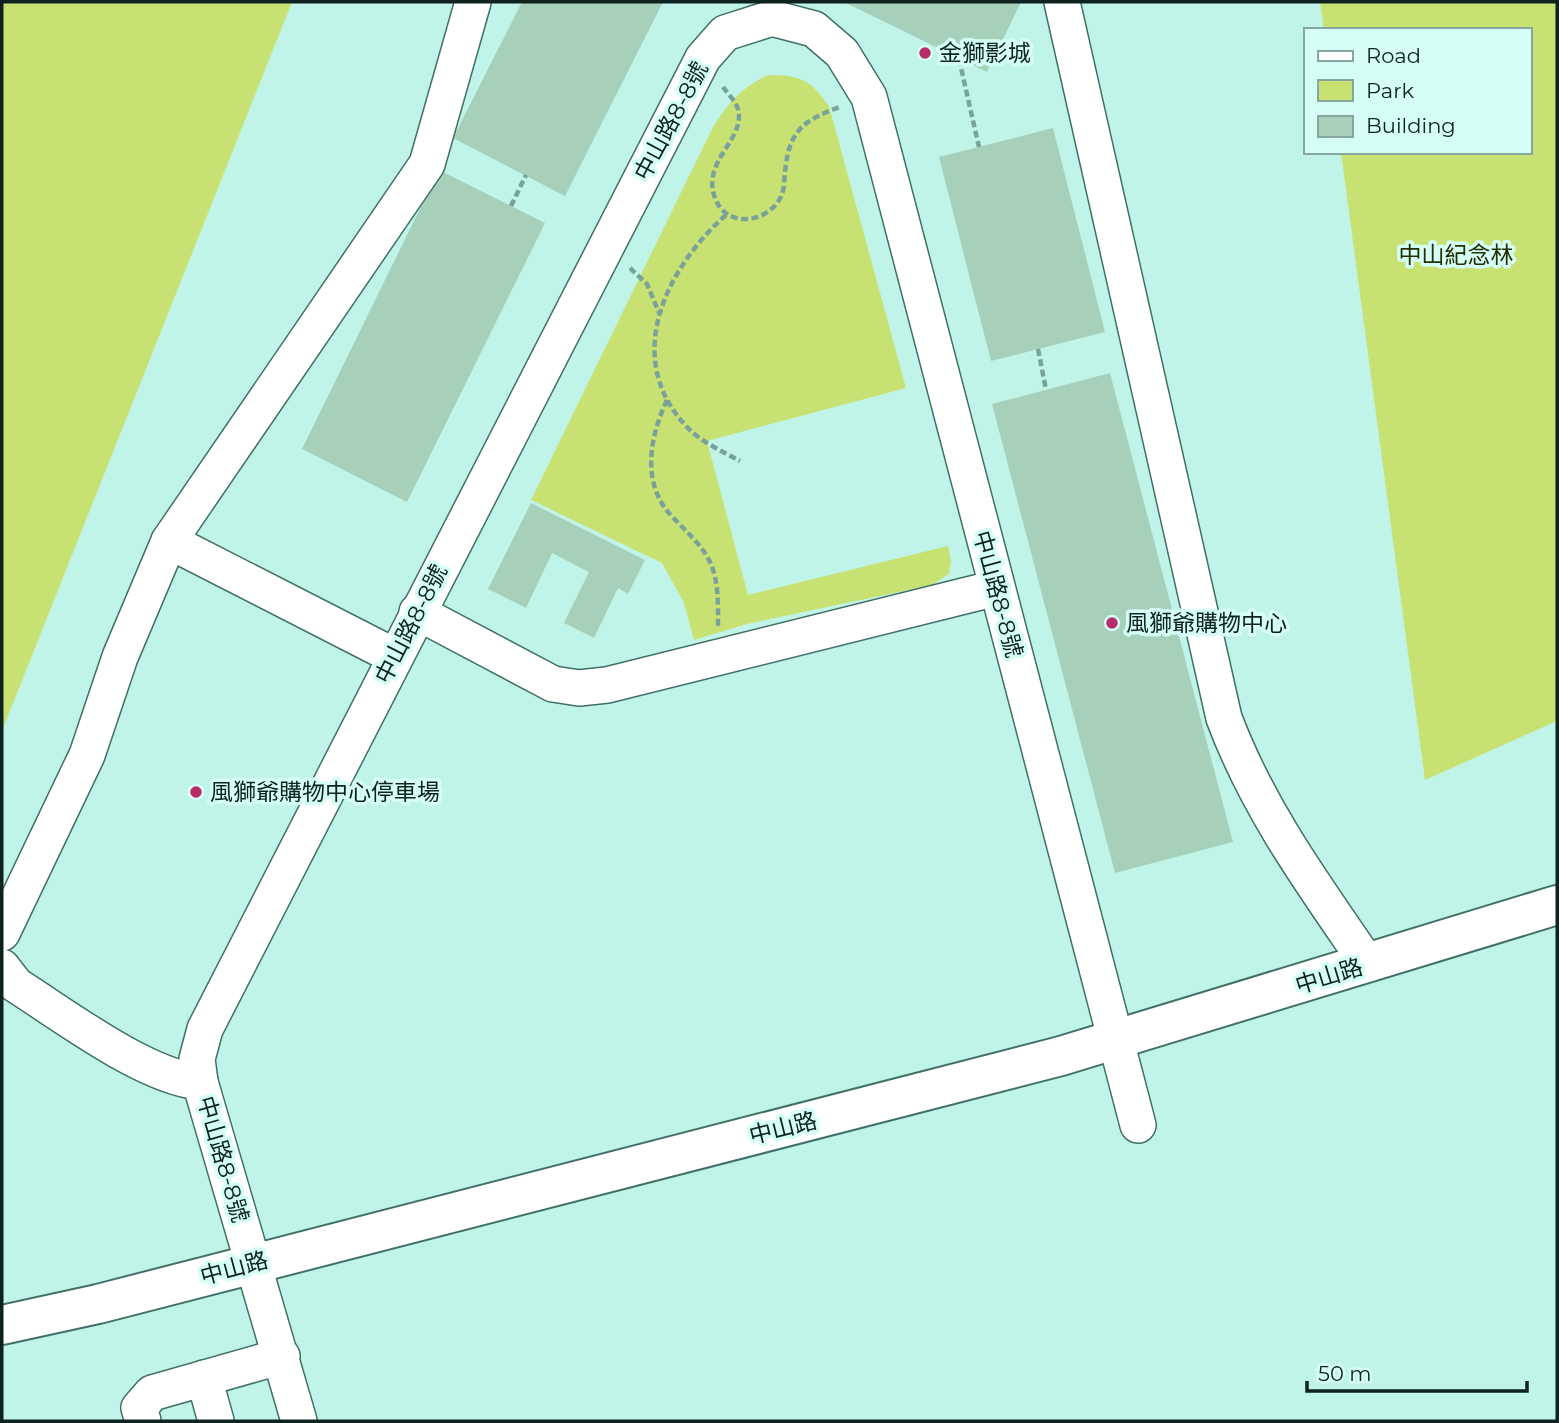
<svg xmlns="http://www.w3.org/2000/svg" width="1559" height="1423" font-family="Montserrat,'Noto Sans TC',sans-serif">
<style>
.green{fill:#c7e273}
.building{fill:#a6d0b9}
.lines{fill:none;stroke-linecap:round;stroke-linejoin:round}
.minor-casing{stroke:#407067;stroke-width:38}
.major-casing{stroke:#407067;stroke-width:42}
.path{stroke:#7aa29a;stroke-width:4.5;stroke-dasharray:7 3.5;stroke-linecap:butt}
.minor{stroke:#fff;stroke-width:35}
.major{stroke:#fff;stroke-width:38}
.poi-dot{fill:#b72c66;stroke:#d5fff6;stroke-width:2.5}
.labels{text-anchor:middle;stroke-width:7;stroke-linejoin:round;paint-order:stroke}
.poi-label{font-size:23px;fill:#0e221f;stroke:#d5fff6;text-anchor:start}
.street-label{font-size:23px;fill:#0e221f;stroke:#d5fff6}
.park-label{font-size:23px;fill:#252e00;stroke:#d5fff6}
</style>
<rect width="100%" height="100%" fill="#c0f4e9"/>
<g class="green">
<polygon points="2,2 292,2 2,731"/>
<polygon points="1320,2 1557,2 1557,721 1425,780 1341,152 1529,152 1529,30 1324,30"/>
<path d="M768,75C800,75 810,79 829,106L906,388L707,441L748,595L948,546L951,561L949,574L932,585L747,624L694,640L684,603L662,563L531,500L711,131C727,104 739,89 768,75Z"/>
</g>
<g class="building">
<polygon points="522,2 663,2 565,196 453,138"/>
<polygon points="844,2 1021,2 987,72"/>
<polygon points="1053,128 1105,332 991,361 939,157"/>
<polygon points="439,170 545,223 407,502 302,449"/>
<polygon points="1110,373 1233,842 1115,873 992,404"/>
<polygon points="531,503 645,560 628,594 618,588 594,638 564,623 589,572 552,553 526,608 488,589"/>
</g>
<g class="lines">
<g class="minor-casing">
<g id="minor">
<path d="M1062,2L1224,718C1258,809 1313,884 1368,964"/>
<polyline points="169,541 394,656"/>
<polyline points="417,612 553,684 579,688 607,685 996,588"/>
<polyline points="2,933 87,755 120,657 169,541 427,164 473,2"/>
<path d="M2,967L16,985C65,1016 145,1077 200,1082"/>
<polyline points="204,1378 216,1421"/>
<polyline points="143,1421 139,1408 152,1393 282,1356"/>
<polyline points="299,1421 200,1082 197,1059 205,1029 703,58 725,33 772,18 814,29 842,53 869,97 1138,1125"/>
</g>
</g>
<g class="major-casing">
<polyline id="major" points="2,1325 98,1304 1061,1056 1557,905"/>
</g>
<g class="path">
<polyline points="959,59 979,147"/>
<path d="M723,87C728,94 736,102 738,109C746,140 701,160 715,198C728,234 781,220 784,185C787,138 794,123 840,107"/>
<polyline points="511,206 526,175"/>
<path d="M726,215C665,269 620,361 690,430C703,443 724,452 740,461"/>
<polyline points="630,268 647,284 659,313"/>
<polyline points="1038,349 1046,390"/>
<path d="M667,400C651,434 641,479 668,512C681,527 701,543 710,562C719,582 718,604 718,626"/>
</g>
<use href="#minor" class="minor"/>
<use href="#major" class="major"/>
</g>
<g class="poi-dot">
<circle cx="925" cy="53" r="7"/>
<circle cx="1112" cy="623" r="7"/>
<circle cx="196" cy="792" r="7"/>
</g>
<g class="labels">
<g class="poi-label">
<text x="939" y="61">金獅影城</text>
<text x="1126" y="631">風獅爺購物中心</text>
<text x="210" y="800">風獅爺購物中心停車場</text>
</g>
<g class="street-label">
<text transform="translate(671 121) rotate(-62)" y="8">中山路8-8號</text>
<text transform="translate(998 594) rotate(75)" y="8">中山路8-8號</text>
<text transform="translate(411 624) rotate(-63)" y="8">中山路8-8號</text>
<text transform="translate(1329 976) rotate(-17)" y="8">中山路</text>
<text transform="translate(783 1128) rotate(-14)" y="8">中山路</text>
<text transform="translate(223 1159) rotate(74)" y="8">中山路8-8號</text>
<text transform="translate(234 1268) rotate(-15)" y="8">中山路</text>
</g>
<g class="park-label">
<text x="1456" y="263">中山紀念林</text>
</g>
</g>
<rect width="1559" height="1423" fill="none" stroke="#0e221f" stroke-width="7"/>
<rect x="1304" y="28" width="228" height="126" fill="#d5fff6" stroke="#85a7a0" stroke-width="2"/>
<rect x="1318" y="51" width="35" height="10" fill="#ffffff" stroke="#85a7a0" stroke-width="2"/>
<text x="1366" y="63" font-size="21" fill="#0e221f">Road</text>
<rect x="1318" y="80" width="35" height="21" fill="#c7e273" stroke="#85a7a0" stroke-width="2"/>
<text x="1366" y="98" font-size="21" fill="#0e221f">Park</text>
<rect x="1318" y="116" width="35" height="21" fill="#a6d0b9" stroke="#85a7a0" stroke-width="2"/>
<text x="1366" y="133" font-size="21" fill="#0e221f">Building</text>
<path d="M1307 1381v10h220v-10" fill="none" stroke="#0e221f" stroke-width="3.5"/>
<text x="1318" y="1381" font-size="21" fill="#0e221f" stroke="#d5fff6" stroke-width="5" paint-order="stroke">50 m</text>
</svg>
